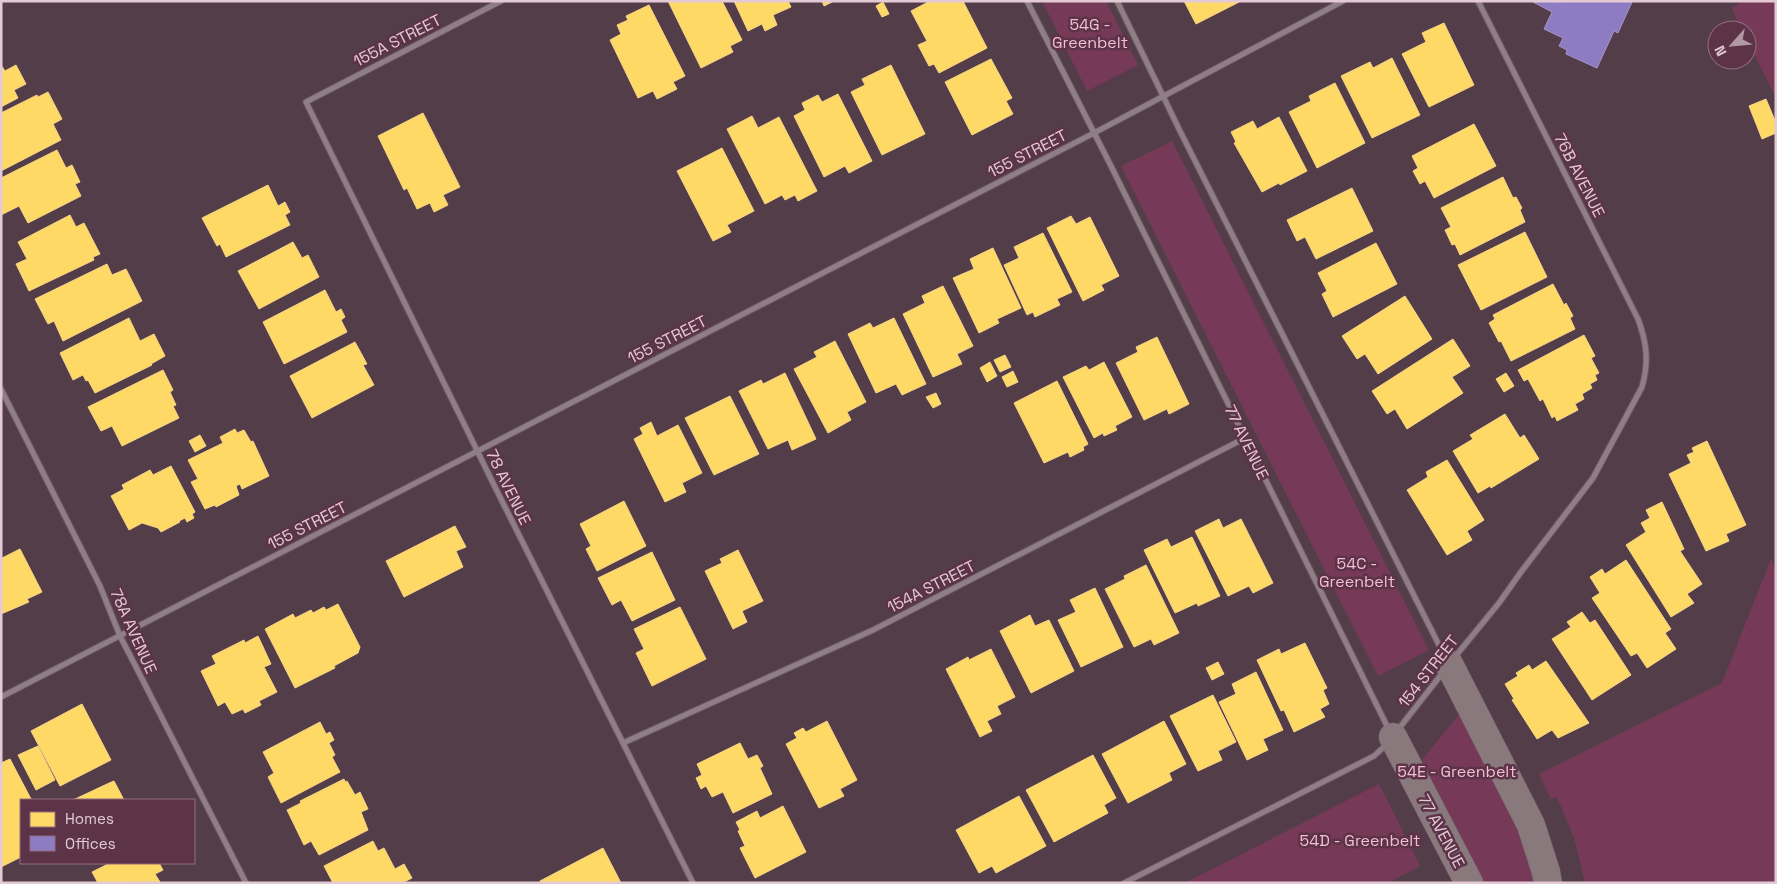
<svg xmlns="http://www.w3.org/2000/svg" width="1777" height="884" font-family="'Space Grotesk',sans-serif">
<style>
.green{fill:#763a58}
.homes{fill:#ffd966;stroke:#f7d487}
.offices{fill:#8e7cc3;stroke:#a893c8}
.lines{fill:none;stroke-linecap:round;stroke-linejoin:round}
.street-casing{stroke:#6f5b65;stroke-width:7}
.secondary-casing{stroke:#6f5b65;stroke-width:29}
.street{stroke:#907e87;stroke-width:5}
.secondary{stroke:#89787c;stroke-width:28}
.labels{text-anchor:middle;stroke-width:5;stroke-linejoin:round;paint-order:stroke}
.park-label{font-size:16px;fill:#f5bed7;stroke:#5d3348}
.street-label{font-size:16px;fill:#e4cad5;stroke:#5d3348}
</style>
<rect width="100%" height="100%" fill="#533d48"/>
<g class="green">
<polygon points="1042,1 1106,1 1138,65 1087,91"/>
<polygon points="1741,1 1776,1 1776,98 1747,40 1747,30 1742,30 1732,9"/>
<polygon points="1172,141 1429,650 1378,676 1121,166"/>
<polygon points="1771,559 1776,570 1776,883 1585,883 1574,838 1557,797 1551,799 1539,774 1722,683"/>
<polygon points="1462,711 1522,831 1537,883 1479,883 1419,763"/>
<polygon points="1379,784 1420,866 1388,883 1185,883"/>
</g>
<g class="homes">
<polygon points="668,1 722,1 742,40 730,46 733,52 701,68"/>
<polygon points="734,1 788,1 791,7 773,15 777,25 765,31 762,24 748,31"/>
<polygon points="822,1 834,1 824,6"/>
<polygon points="930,1 963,1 987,48 939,73 934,64 929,66 918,45 927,41 911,11"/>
<polygon points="1184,1 1241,1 1196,24"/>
<polygon points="883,2 889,14 882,17 876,6"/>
<polygon points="649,5 685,76 673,82 677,89 657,99 653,91 638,98 610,40 621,34 617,25 628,20 626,16"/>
<polygon points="1444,23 1474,85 1429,107 1402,54 1426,42 1422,33"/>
<polygon points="1392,58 1420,115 1372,138 1341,76 1370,62 1373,68"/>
<polygon points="991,59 1012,98 1006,101 1013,114 972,135 945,82"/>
<polygon points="1,65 5,71 16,65 26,84 14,90 18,98 1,107"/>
<polygon points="891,65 925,134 882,155 851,92 865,85 862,79"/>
<polygon points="1335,83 1365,143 1317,168 1289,112 1311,101 1309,96"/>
<polygon points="48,92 62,119 53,124 61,140 1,171 1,113 37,95 38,97"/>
<polygon points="838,94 872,161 849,173 845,166 824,177 794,116 805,110 802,103 818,95 822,102"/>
<polygon points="1766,99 1776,123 1776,133 1762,139 1749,106"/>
<polygon points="423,113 460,187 443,195 448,205 434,212 430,203 417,209 407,188 404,190 378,136"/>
<polygon points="752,116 758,128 779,117 817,191 798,201 795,195 785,200 782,195 765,204 727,129"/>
<polygon points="1279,117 1307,171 1280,185 1279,183 1262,192 1234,143 1236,142 1231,132 1253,121 1257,129"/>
<polygon points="1474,124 1496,166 1434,198 1425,181 1420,184 1413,171 1418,168 1412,156"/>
<polygon points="722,148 754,211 727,225 731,232 713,241 677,171"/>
<polygon points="57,150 66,168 72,165 80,182 75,184 81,196 28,223 19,206 1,215 1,178"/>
<polygon points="1503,177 1513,198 1516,197 1522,208 1520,210 1525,222 1460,255 1455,244 1452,245 1445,230 1451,227 1441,208"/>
<polygon points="268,185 278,206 285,202 290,212 285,215 290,225 226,257 220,244 217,246 202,218"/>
<polygon points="1352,188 1373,231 1316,259 1305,237 1297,241 1287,220"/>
<polygon points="70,215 76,227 84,223 100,254 93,257 94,260 29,291 16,264 27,259 18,242"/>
<polygon points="1071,216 1076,224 1090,217 1119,276 1101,285 1104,290 1083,301 1047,228"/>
<polygon points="1525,232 1547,277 1481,310 1458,265"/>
<polygon points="1043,233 1072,292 1057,299 1060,305 1035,317 1033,312 1027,315 1004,265 1019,258 1014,247"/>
<polygon points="293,242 302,258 308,255 319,277 259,309 238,271"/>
<polygon points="1376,243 1397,284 1333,317 1322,294 1327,291 1318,273"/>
<polygon points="993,248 1021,308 997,319 999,323 979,333 953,278 974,269 970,259"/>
<polygon points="107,264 112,275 126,269 142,301 63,341 54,321 48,324 35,299"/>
<polygon points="1553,284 1564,305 1566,303 1573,316 1570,318 1575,329 1511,361 1501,341 1499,342 1489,323 1495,319 1493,315"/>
<polygon points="943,286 973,346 957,354 962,364 933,377 903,314 925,303 922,296"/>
<polygon points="325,290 336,312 341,309 345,317 341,320 347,332 284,364 263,322"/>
<polygon points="1405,296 1432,339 1378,374 1365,354 1357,359 1342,336"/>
<polygon points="129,318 140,341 154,334 165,356 151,364 152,365 95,393 88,380 86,381 83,375 73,380 60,353"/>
<polygon points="894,318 926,384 902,395 896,384 876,393 848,334 870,323 873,328"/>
<polygon points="1584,335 1595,356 1591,358 1599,373 1595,375 1597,380 1590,384 1592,388 1582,394 1584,399 1575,404 1578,410 1557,421 1555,416 1552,418 1543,399 1540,401 1528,379 1524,381 1518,370"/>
<polygon points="1157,337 1189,404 1169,414 1167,409 1144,420 1116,363 1138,352 1136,347"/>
<polygon points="1453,339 1470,366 1452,377 1463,393 1407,429 1395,409 1387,414 1372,391"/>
<polygon points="835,341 866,402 847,412 851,420 828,433 794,369 817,357 814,352"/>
<polygon points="355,342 367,364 363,365 374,385 312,418 290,376"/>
<polygon points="1005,355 1011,367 1000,372 994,360"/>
<polygon points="990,362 997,376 987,382 980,368"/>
<polygon points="1104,362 1132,417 1115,426 1117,430 1104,436 1103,433 1094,438 1063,377 1086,366 1089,370"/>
<polygon points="163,370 173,390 170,392 176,405 173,406 179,418 122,446 112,426 101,431 88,407"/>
<polygon points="1013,371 1018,382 1007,387 1002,377"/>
<polygon points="785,373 816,439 792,450 788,440 768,449 739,391 761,380 763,384"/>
<polygon points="1506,373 1514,386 1504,392 1496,379"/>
<polygon points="1057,381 1088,444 1083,447 1084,450 1070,457 1068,452 1044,463 1014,403"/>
<polygon points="936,393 941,404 933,408 926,397"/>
<polygon points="730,396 759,454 714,475 685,418"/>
<polygon points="1505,414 1520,438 1524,435 1539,459 1491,488 1490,486 1478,493 1453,451 1473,439 1470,435"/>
<polygon points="651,422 657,436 678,425 702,473 682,483 686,492 665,502 634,439 643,434 640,428"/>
<polygon points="235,429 237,433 244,430 251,442 253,441 269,476 242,489 240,484 236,486 239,495 216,507 215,505 205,509 191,482 198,479 188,460 223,443 220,437"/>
<polygon points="200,435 206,446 195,452 189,441"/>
<polygon points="1707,441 1746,525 1726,534 1729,541 1706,551 1669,474 1691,463 1687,455 1694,452 1692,448"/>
<polygon points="1447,460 1484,520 1467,531 1472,540 1447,555 1407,490 1428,477 1426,472"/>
<polygon points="171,466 195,512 192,514 194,518 187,522 185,518 179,521 180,522 161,532 158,528 142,523 129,530 111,496 124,489 122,485 150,470 153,475"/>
<polygon points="624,501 646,546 597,571 586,549 591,546 580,524"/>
<polygon points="1662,502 1684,549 1680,551 1702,584 1687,594 1694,603 1671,617 1626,545 1646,532 1641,523 1650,518 1646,510"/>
<polygon points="1219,519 1223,528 1241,519 1273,583 1253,593 1249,586 1228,596 1195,531"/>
<polygon points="455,526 466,547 456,551 463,567 404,597 386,561"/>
<polygon points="1192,537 1220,596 1198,606 1197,603 1175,613 1144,550 1167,539 1171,547"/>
<polygon points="20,549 42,592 27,599 29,602 1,614 1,560 3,560 2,558"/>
<polygon points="738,550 763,601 742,611 747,622 733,629 705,571 722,563 720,559"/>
<polygon points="652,552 675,600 632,621 621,600 612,605 598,578"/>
<polygon points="1626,560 1671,629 1665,633 1676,649 1647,668 1637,653 1631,656 1592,598 1600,593 1590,577 1602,569 1605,574"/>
<polygon points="1146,565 1179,633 1154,645 1151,639 1134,647 1105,589 1125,579 1124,576"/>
<polygon points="1095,588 1123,647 1081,667 1058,620 1076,612 1070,600"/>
<polygon points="338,604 360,647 358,653 334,666 335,668 295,688 265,629 293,614 295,618 311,610 313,613 324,607 326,610"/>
<polygon points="680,607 706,659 652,686 636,653 644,649 634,629"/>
<polygon points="1582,612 1590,623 1595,620 1631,675 1592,700 1552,639 1571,627 1567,622"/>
<polygon points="1030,615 1035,626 1049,620 1074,671 1031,693 1000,631"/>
<polygon points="258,636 271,664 264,667 277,692 259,701 261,705 245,713 243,709 232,714 225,702 218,706 201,671 216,664 212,656 244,640 245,643"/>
<polygon points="1305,643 1327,688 1323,690 1329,704 1320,709 1325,717 1294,732 1284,710 1281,711 1257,660 1279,649 1281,654"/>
<polygon points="991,649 1015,697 997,706 1001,714 987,721 992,731 980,737 946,669 968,657 969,660"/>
<polygon points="1546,661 1589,723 1558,738 1552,730 1537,739 1512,700 1514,699 1505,684 1518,676 1516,673 1529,665 1532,670"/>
<polygon points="1218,662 1224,674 1212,680 1206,668"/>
<polygon points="1256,672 1283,730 1263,739 1268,750 1247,760 1219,702 1236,694 1232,684"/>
<polygon points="1213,695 1236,742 1218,751 1222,760 1198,771 1170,716"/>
<polygon points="82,704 111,760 60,786 31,731"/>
<polygon points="827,721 857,780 840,789 844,796 819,808 786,744 797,738 794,733 803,728 806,732"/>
<polygon points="1164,721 1186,764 1169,773 1172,780 1128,803 1102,754"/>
<polygon points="320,722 326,734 330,732 334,740 329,743 335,755 332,757 340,772 281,803 268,777 274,773 263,752"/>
<polygon points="740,743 748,759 757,755 763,766 760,768 772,794 733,813 723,792 712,797 706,786 701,789 696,778 702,775 697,764"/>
<polygon points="38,746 55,780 36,790 18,755"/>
<polygon points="1093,755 1116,798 1104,805 1108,813 1054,842 1026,790"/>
<polygon points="10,759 31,799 21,800 21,857 1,867 1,763"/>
<polygon points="344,779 345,782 347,781 355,795 360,792 368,809 361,812 368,830 319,855 311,841 304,845 287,810 301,803 300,801"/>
<polygon points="114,781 124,800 73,800 107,784"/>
<polygon points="1019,796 1046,846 996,873 992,866 979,873 956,830"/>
<polygon points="783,806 806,852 755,878 740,848 745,846 738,831 740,830 736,822 757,811 760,818"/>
<polygon points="373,841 378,851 384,848 395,869 404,864 412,878 402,883 333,883 324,866"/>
<polygon points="603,848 621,883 541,883 540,881"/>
<polygon points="110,863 159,863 163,870 155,874 160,882 98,883 92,872"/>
</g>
<polygon class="offices" points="1533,2 1631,1 1632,2 1618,33 1614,31 1597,68 1566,54 1567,50 1559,46 1563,38 1544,29 1552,12"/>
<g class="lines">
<g class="street-casing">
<g id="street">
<polyline points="501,1 306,102 493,483 693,883"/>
<polyline points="1027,1 1111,166 1389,730"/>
<polyline points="1117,1 1180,131 1445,657"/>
<polyline points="1,389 100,586 120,636 135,665 246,883"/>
<path d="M1454,658L1499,603L1521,572L1593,478L1642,387C1649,362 1647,343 1638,319L1478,1"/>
<polyline points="1,697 1094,133 1343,1"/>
<polyline points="1397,731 1444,671"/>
<polyline points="623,743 873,630 1245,438"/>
<polyline points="1124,883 1374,756 1387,744"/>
</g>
</g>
<g class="secondary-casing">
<g id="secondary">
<polyline points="1449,664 1531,825 1546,872 1548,883"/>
<polyline points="1393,737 1469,883"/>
</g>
</g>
<use href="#street" class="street"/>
<use href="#secondary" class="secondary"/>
</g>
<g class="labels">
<g class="park-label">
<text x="1090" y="30">54G -<tspan x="1090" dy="18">Greenbelt</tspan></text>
<text x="1357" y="569">54C -<tspan x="1357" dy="18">Greenbelt</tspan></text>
<text x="1457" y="777">54E - Greenbelt</text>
<text x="1360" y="846">54D - Greenbelt</text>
</g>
<g class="street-label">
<text transform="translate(397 40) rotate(-27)" y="6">155A STREET</text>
<text transform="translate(1027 153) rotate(-27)" y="6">155 STREET</text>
<text transform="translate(1580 175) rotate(63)" y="6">76B AVENUE</text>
<text transform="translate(667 339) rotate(-27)" y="6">155 STREET</text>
<text transform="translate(1247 442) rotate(64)" y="6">77 AVENUE</text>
<text transform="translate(509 487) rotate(64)" y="6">78 AVENUE</text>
<text transform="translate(307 525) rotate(-27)" y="6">155 STREET</text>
<text transform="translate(931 586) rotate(-27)" y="6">154A STREET</text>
<text transform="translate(134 631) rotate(66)" y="6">78A AVENUE</text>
<text transform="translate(1428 671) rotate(-52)" y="6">154 STREET</text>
<text transform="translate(1442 831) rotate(62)" y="6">77 AVENUE</text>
</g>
</g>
<rect width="1777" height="884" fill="none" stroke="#e4cad5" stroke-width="5"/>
<rect x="20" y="799" width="175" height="65" fill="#5d3348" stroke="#936f80"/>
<rect x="30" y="812" width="25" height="15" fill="#ffd966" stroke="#936f80"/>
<text x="65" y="824" font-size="15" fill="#e4cad5">Homes</text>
<rect x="30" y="836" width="25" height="15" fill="#8e7cc3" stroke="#936f80"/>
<text x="65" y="849" font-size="15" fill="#e4cad5">Offices</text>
<g transform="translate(1732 45) rotate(243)"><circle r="24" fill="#5d3348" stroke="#936f80"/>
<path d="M0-4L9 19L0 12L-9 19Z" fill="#b199a4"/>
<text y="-8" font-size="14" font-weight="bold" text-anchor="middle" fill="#e4cad5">N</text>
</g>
</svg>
